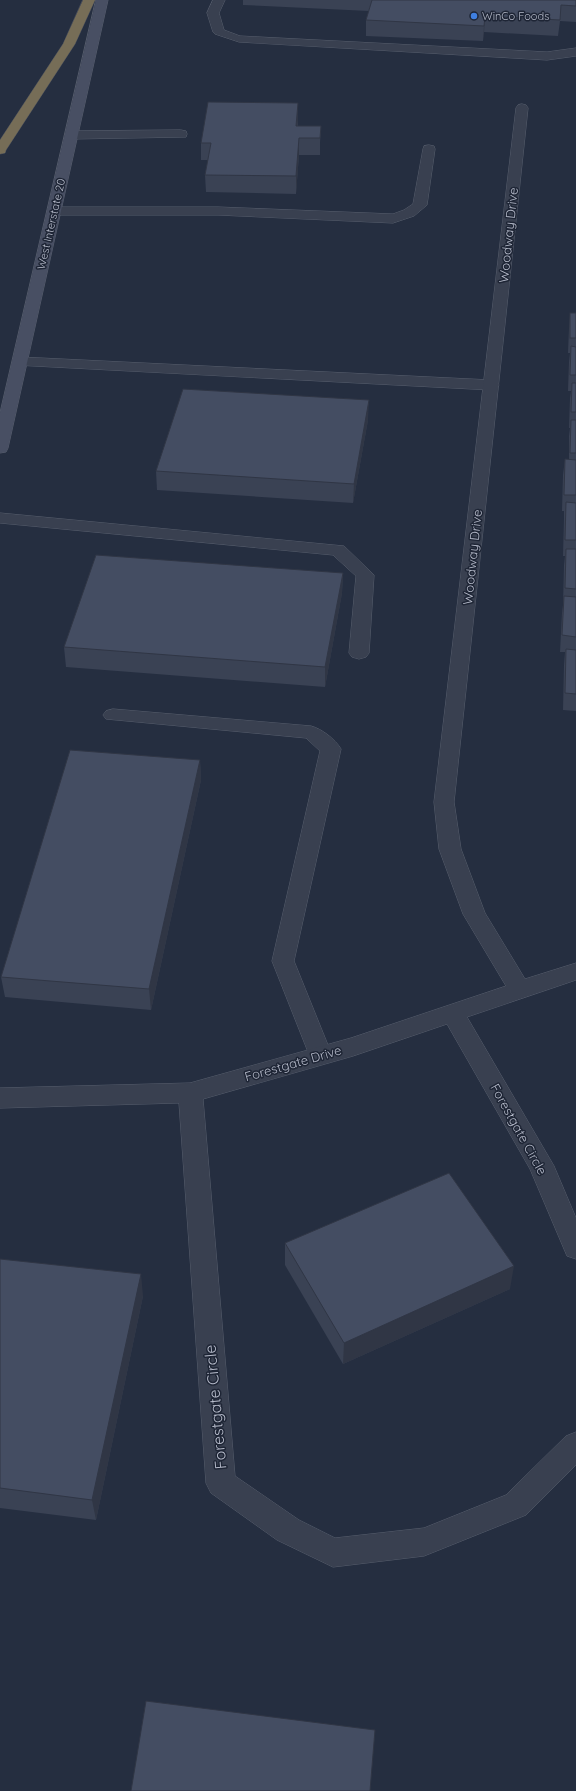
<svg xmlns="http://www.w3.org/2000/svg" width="576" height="1791" font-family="Quicksand,sans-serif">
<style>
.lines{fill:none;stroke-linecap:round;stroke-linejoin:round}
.service-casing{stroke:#575e6d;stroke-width:1}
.minor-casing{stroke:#575e6d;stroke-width:1}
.tertiary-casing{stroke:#575e6d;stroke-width:1}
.secondary-casing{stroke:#575e6d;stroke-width:1}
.motorway-casing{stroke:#444b5a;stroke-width:1}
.service{fill:#394050;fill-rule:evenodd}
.minor{fill:#394050;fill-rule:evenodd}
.tertiary{fill:#394050;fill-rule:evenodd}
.secondary{fill:#484f63;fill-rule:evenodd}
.motorway{fill:#766d57;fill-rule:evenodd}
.wall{fill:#3a4254}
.shaded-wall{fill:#303645}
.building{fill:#444d62;stroke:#303645}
.shop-dot{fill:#3f7fe0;stroke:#1e2535;stroke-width:1.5}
.labels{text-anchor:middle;stroke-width:3;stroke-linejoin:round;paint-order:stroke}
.far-poi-label{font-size:11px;fill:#b6bbca;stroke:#1e2535;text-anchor:start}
.far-street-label{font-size:11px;fill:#b6bbca;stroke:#1e2535}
.street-label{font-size:13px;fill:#b6bbca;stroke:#1e2535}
.near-street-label{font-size:16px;fill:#b6bbca;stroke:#1e2535}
</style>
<rect width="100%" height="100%" fill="#252e40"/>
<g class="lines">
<g class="service-casing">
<g id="service">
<polygon points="213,0 225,0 219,13 224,30 240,36 547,52 576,48 576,56 547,60 239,42 215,34 213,32 207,13"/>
<polygon points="429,145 434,146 435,149 427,205 414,216 393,223 218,215 54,215 49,214 47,211 49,208 54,207 218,207 393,214 404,210 413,204 423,149 424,146"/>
<polygon points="20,357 491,380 497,382 499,385 497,388 491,390 15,365 12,362 15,359"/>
<polygon points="0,513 344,546 374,575 369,653 366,657 359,659 352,657 349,653 356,576 333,555 0,523"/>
<path d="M113,709L311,726C322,729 335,739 341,749L294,961L332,1055L328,1062L320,1064L312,1062L272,961L320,751L306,738L106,719L103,715L106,711Z"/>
</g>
</g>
<g class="minor-casing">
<polygon id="minor" points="522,104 526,105 528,108 454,802 461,849 485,913 525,979 576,963 576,980 467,1017 554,1166 576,1218 576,1259 567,1256 530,1169 447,1024 353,1056 203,1099 235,1476 299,1520 335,1538 424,1528 506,1495 566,1436 576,1432 576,1465 526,1515 424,1556 333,1567 277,1540 211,1493 206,1483 179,1103 0,1108 0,1088 190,1083 351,1038 506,986 463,914 439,849 434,802 516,108 518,105"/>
</g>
<g class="tertiary-casing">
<polygon id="tertiary" points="181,130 186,131 187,134 186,137 72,139 67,138 66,135 67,132 72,131"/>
</g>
<g class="secondary-casing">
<polygon id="secondary" points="96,0 108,0 8,448 6,452 0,453 0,413"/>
</g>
<g class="motorway-casing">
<polygon id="motorway" points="83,0 95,0 75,44 6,150 5,153 0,154 0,140 63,44"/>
</g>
<use href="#service" class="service"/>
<use href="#minor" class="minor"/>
<use href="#tertiary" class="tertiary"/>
<use href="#secondary" class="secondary"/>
<use href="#motorway" class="motorway"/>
</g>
<g class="wall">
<polygon points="243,0 576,0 576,22 560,21 558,36 484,32 483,41 366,36 366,20 369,11 243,5"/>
<polygon points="298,103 298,126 321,126 320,143 320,155 299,155 296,194 206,192 205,175 208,160 201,160 201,143"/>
<polygon points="576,310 576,711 563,710 564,665 565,652 560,652 562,613 563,605 564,565 565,556 563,556 564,518 564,511 562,511 563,475 565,459 569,460 569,436 570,428 569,428 570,398 571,391 568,391 569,362 570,353 568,353 569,328 570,313 576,313"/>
<polygon points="368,420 353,503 157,490 156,471"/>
<polygon points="343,573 342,593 325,687 66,667 64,647"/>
<polygon points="200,760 201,780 151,1010 5,997 1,977"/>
<polygon points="285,1243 510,1289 343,1364 285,1265"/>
<polygon points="0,1259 143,1296 96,1520 0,1508"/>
</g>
<g class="shaded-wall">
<polygon points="485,16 484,32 483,41 484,26"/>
<polygon points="298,103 298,120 296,143 296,126"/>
<polygon points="299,138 299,155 296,194 296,176"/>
<polygon points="369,400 368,420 353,503 354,484"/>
<polygon points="343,573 342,593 325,687 325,667"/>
<polygon points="200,760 201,780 151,1010 149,989"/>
<polygon points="514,1266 510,1289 343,1364 344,1343"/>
<polygon points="141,1274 143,1296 96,1520 92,1500"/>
</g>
<g class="building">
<polygon points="372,0 576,0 576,6 561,5 560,20 485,16 484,26 366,20"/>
<polygon points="208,102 298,103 296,126 321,126 320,138 299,138 296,176 205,175 211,143 201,143"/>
<rect x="570" y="313" width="6" height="25"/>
<polygon points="571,346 576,347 576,375 570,375"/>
<polygon points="572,383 576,383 576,412 571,412"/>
<polygon points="183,389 369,400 354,484 156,471"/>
<polygon points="571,420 576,420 576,453 570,453"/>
<polygon points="565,459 576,460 576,495 564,495"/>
<polygon points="566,502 576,503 576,540 565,540"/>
<polygon points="566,549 576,549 576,589 565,588"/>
<polygon points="96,555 343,573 325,667 64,647"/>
<polygon points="564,596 576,597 576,637 562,635"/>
<polygon points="566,649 576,650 576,694 565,693"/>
<polygon points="70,750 200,760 149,989 1,977"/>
<polygon points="449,1173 514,1266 344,1343 285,1243"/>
<polygon points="0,1259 141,1274 92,1500 0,1488"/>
<polygon points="146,1701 375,1730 370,1791 131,1791"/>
</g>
<circle class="shop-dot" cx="474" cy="16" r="4"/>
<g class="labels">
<g class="far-poi-label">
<text x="482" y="20">WinCo Foods</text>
</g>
<g class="far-street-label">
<text transform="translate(51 224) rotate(-77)" y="4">West Interstate 20</text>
</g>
<g class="street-label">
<text transform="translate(508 235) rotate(-84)" y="5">Woodway Drive</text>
<text transform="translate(472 557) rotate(-84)" y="5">Woodway Drive</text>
<text transform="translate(293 1063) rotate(-16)" y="5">Forestgate Drive</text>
<text transform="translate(519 1129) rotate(61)" y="5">Forestgate Circle</text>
</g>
<g class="near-street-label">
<text transform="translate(215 1407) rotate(-95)" y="6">Forestgate Circle</text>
</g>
</g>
</svg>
